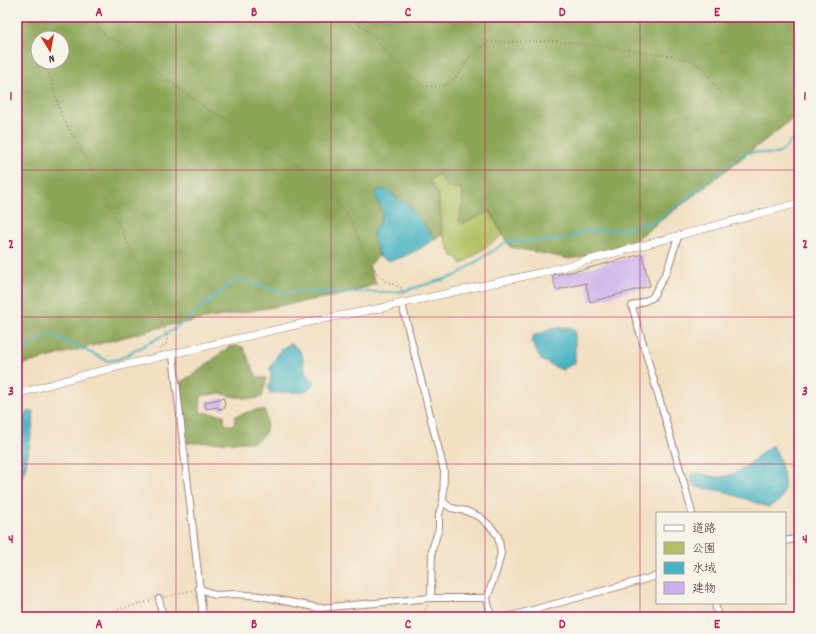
<svg xmlns="http://www.w3.org/2000/svg" width="816" height="634" font-family="Dekko,'Klee One',sans-serif">
<style>
.green{fill:#b0c062;stroke:#7d7046}
.forest{fill:#8ca658;stroke:#6b6242;fill-rule:evenodd}
.water{fill:#46b3c2;stroke:#486976}
.lines{fill:none;stroke-linecap:round;stroke-linejoin:round}
.stream{stroke:#46b3c2;stroke-width:2}
.building{fill:#cab0ec}
.minor-casing{stroke:#9e7f76;stroke-width:8}
.tertiary-casing{stroke:#9e7f76;stroke-width:8}
.path{stroke:#9e7f76;stroke-width:1.5;stroke-dasharray:1 3;stroke-linecap:butt}
.minor{stroke:#fff;stroke-width:6}
.tertiary{stroke:#fff;stroke-width:7}
.grid{fill:none;stroke:#c2185b;stroke-width:1;stroke-opacity:0.55}
.neatline{fill:none;stroke:#c2185b;stroke-width:1.5}
.grid-label{font-size:13px;text-anchor:middle;font-weight:bold;fill:#c2185b}
</style>
<rect width="100%" height="100%" fill="#f7f3e8"/>
<filter id="ink" filterUnits="userSpaceOnUse"><feTurbulence type="fractalNoise" baseFrequency=".025" numOctaves="2"/><feDisplacementMap in="SourceGraphic" scale="8" xChannelSelector="R" yChannelSelector="G"/><feConvolveMatrix kernelMatrix="1 2 1 2 8 2 1 2 1" color-interpolation-filters="sRGB"/></filter>
<filter id="wash" filterUnits="userSpaceOnUse"><feTurbulence type="fractalNoise" baseFrequency=".012" numOctaves="4" result="noise"/><feDisplacementMap in="SourceGraphic" scale="16" xChannelSelector="R" yChannelSelector="G"/><feGaussianBlur stdDeviation="0.9" result="paint"/><feColorMatrix in="noise" values="0 0 0 0 0 0 0 0 0 0 0 0 0 0 0 0 0 1.4 0 .05"/><feComposite in="paint" operator="in"/></filter>
<g filter="url(#wash)">
<rect width="100%" height="100%" fill="#f1dfc2"/>
<path class="green" d="M440,173C465,192 465,188 459,220L490,211L503,235L462,264L457,257L452,256L443,235L438,194L429,181Z"/>
<g class="forest">
<path d="M17,17H799V114L624,249L570,259L510,247L490,211L463,224L459,220L464,197L461,189L447,188L439,173L429,181L438,194L442,235L435,239L406,202L400,201L388,190L375,195L382,209L381,221L374,230L373,235L379,256L369,266L376,284L346,294L166,326L17,366ZM38,38H62V62H38Z"/>
<path d="M235,346L243,347L257,377L266,378V381L262,397L252,399L229,396L221,393L201,396L200,412L224,415L225,425H234L236,416L255,410H265C268,424 269,437 253,442L186,443L179,383L194,374L229,347Z"/>
</g>
<g class="water">
<path d="M377,190H388L400,201L406,202L435,239C427,245 398,262 388,260C385,260 382,258 379,256C377,250 374,242 373,235C373,229 378,226 380,222C385,213 379,203 375,195Z"/>
<polygon points="567,327 575,331 575,363 562,370 541,360 532,343 532,338 533,336 542,333 549,329"/>
<path d="M290,344C311,352 296,369 315,382L307,391L300,393L297,392L270,393L268,388L271,378L270,368L281,349L288,345Z"/>
<polygon points="33,411 34,417 26,466 19,485 17,486 17,419 27,412"/>
<path d="M772,445C781,455 790,490 779,501C776,504 771,505 768,507L723,491L697,487L693,484L691,479V474C701,470 709,478 719,477C744,475 752,458 772,445Z"/>
</g>
<g class="lines">
<path class="stream" d="M17,355L46,336H55L108,361L119,359L173,330L200,309L233,282L238,279L244,280L280,292H396L407,290L455,276L506,242L557,240L569,238L584,231L620,230L643,225L654,221L664,216L741,155C756,148 771,157 779,153C787,149 793,137 799,129"/>
</g>
<g id="blocks">
<g class="building">
<polygon points="642,254 650,286 590,302 586,283 556,290 552,275 581,270"/>
<polygon points="224,398 225,408 219,409 218,407 206,409 205,402"/>
</g>
</g>
</g>
<g filter="url(#ink)">
<use href="#blocks" fill-opacity="0" stroke="#9e7f76" stroke-width="1"/>
<g class="lines">
<g class="minor-casing">
<g id="minor">
<polyline points="678,237 667,271 652,298 632,306 684,483 692,513"/>
<polyline points="402,304 444,471 443,502 439,514 439,528 432,550 431,598"/>
<polyline points="173,355 203,617"/>
<polyline points="443,502 451,508 466,511 480,517 491,527 498,536 501,553 497,569 487,598 491,617"/>
<polyline points="785,541 799,538"/>
<polyline points="199,588 215,595 235,594 260,596 319,608 431,598 487,598"/>
<polyline points="159,599 163,617"/>
<polyline points="715,603 718,617"/>
<polyline points="507,617 657,576"/>
</g>
</g>
<g class="tertiary-casing">
<polyline id="tertiary" points="17,394 87,374 313,321 381,308 548,271 799,203"/>
</g>
<g class="path">
<polyline points="30,17 38,42"/>
<polyline points="93,17 100,30 107,37 139,51 159,73 208,110 224,117 250,138 296,164 331,195 348,215 362,246 376,272 385,281 402,288 403,295 400,296"/>
<polyline points="351,17 377,40 390,57 406,73 424,86 435,87 447,85 456,77 470,57 482,46 489,42 555,41 593,45 672,56 693,62 701,67 722,94"/>
<polyline points="45,62 62,116 92,169 148,285 167,337 167,343 158,350"/>
<polyline points="164,597 194,590"/>
<polyline points="91,617 153,600"/>
<polyline points="422,617 428,604"/>
</g>
<use href="#minor" class="minor"/>
<use href="#tertiary" class="tertiary"/>
</g>
</g>
<path class="grid" d="M176,17V617M331,17V617M485,17V617M640,17V617M17,170H799M17,317H799M17,464H799"/>
<rect width="816" height="634" fill="none" stroke="#f7f3e8" stroke-width="44"/>
<rect x="656" y="512" width="130" height="92" fill="#f7f3e8" stroke="#b29e9c"/>
<rect x="664" y="525" width="20" height="6" fill="#ffffff" stroke="#b29e9c"/>
<text x="692" y="532" font-size="12" fill="#4a1f2b">道路</text>
<rect x="664" y="542" width="20" height="12" fill="#b0c062" stroke="#b29e9c"/>
<text x="692" y="552" font-size="12" fill="#4a1f2b">公園</text>
<rect x="664" y="562" width="20" height="12" fill="#46b3c2" stroke="#b29e9c"/>
<text x="692" y="572" font-size="12" fill="#4a1f2b">水域</text>
<rect x="664" y="582" width="20" height="12" fill="#cab0ec" stroke="#b29e9c"/>
<text x="692" y="592" font-size="12" fill="#4a1f2b">建物</text>
<g transform="translate(50 50) rotate(169)"><circle r="19" fill="#f7f3e8" stroke="#b29e9c"/>
<path d="M0-3L7 15L0 10L-7 15Z" fill="#c8321e"/>
<text y="-6" font-size="11" font-weight="bold" text-anchor="middle" fill="#4a1f2b">N</text>
</g>
<rect x="22" y="22" width="772" height="590" class="neatline"/>
<g class="grid-label">
<text x="99" y="16">A</text>
<text x="254" y="16">B</text>
<text x="408" y="16">C</text>
<text x="562" y="16">D</text>
<text x="717" y="16">E</text>
<text x="11" y="100">1</text>
<text x="805" y="100">1</text>
<text x="11" y="248">2</text>
<text x="805" y="248">2</text>
<text x="11" y="395">3</text>
<text x="805" y="395">3</text>
<text x="11" y="543">4</text>
<text x="805" y="543">4</text>
<text x="99" y="628">A</text>
<text x="254" y="628">B</text>
<text x="408" y="628">C</text>
<text x="562" y="628">D</text>
<text x="717" y="628">E</text>
</g>
</svg>
